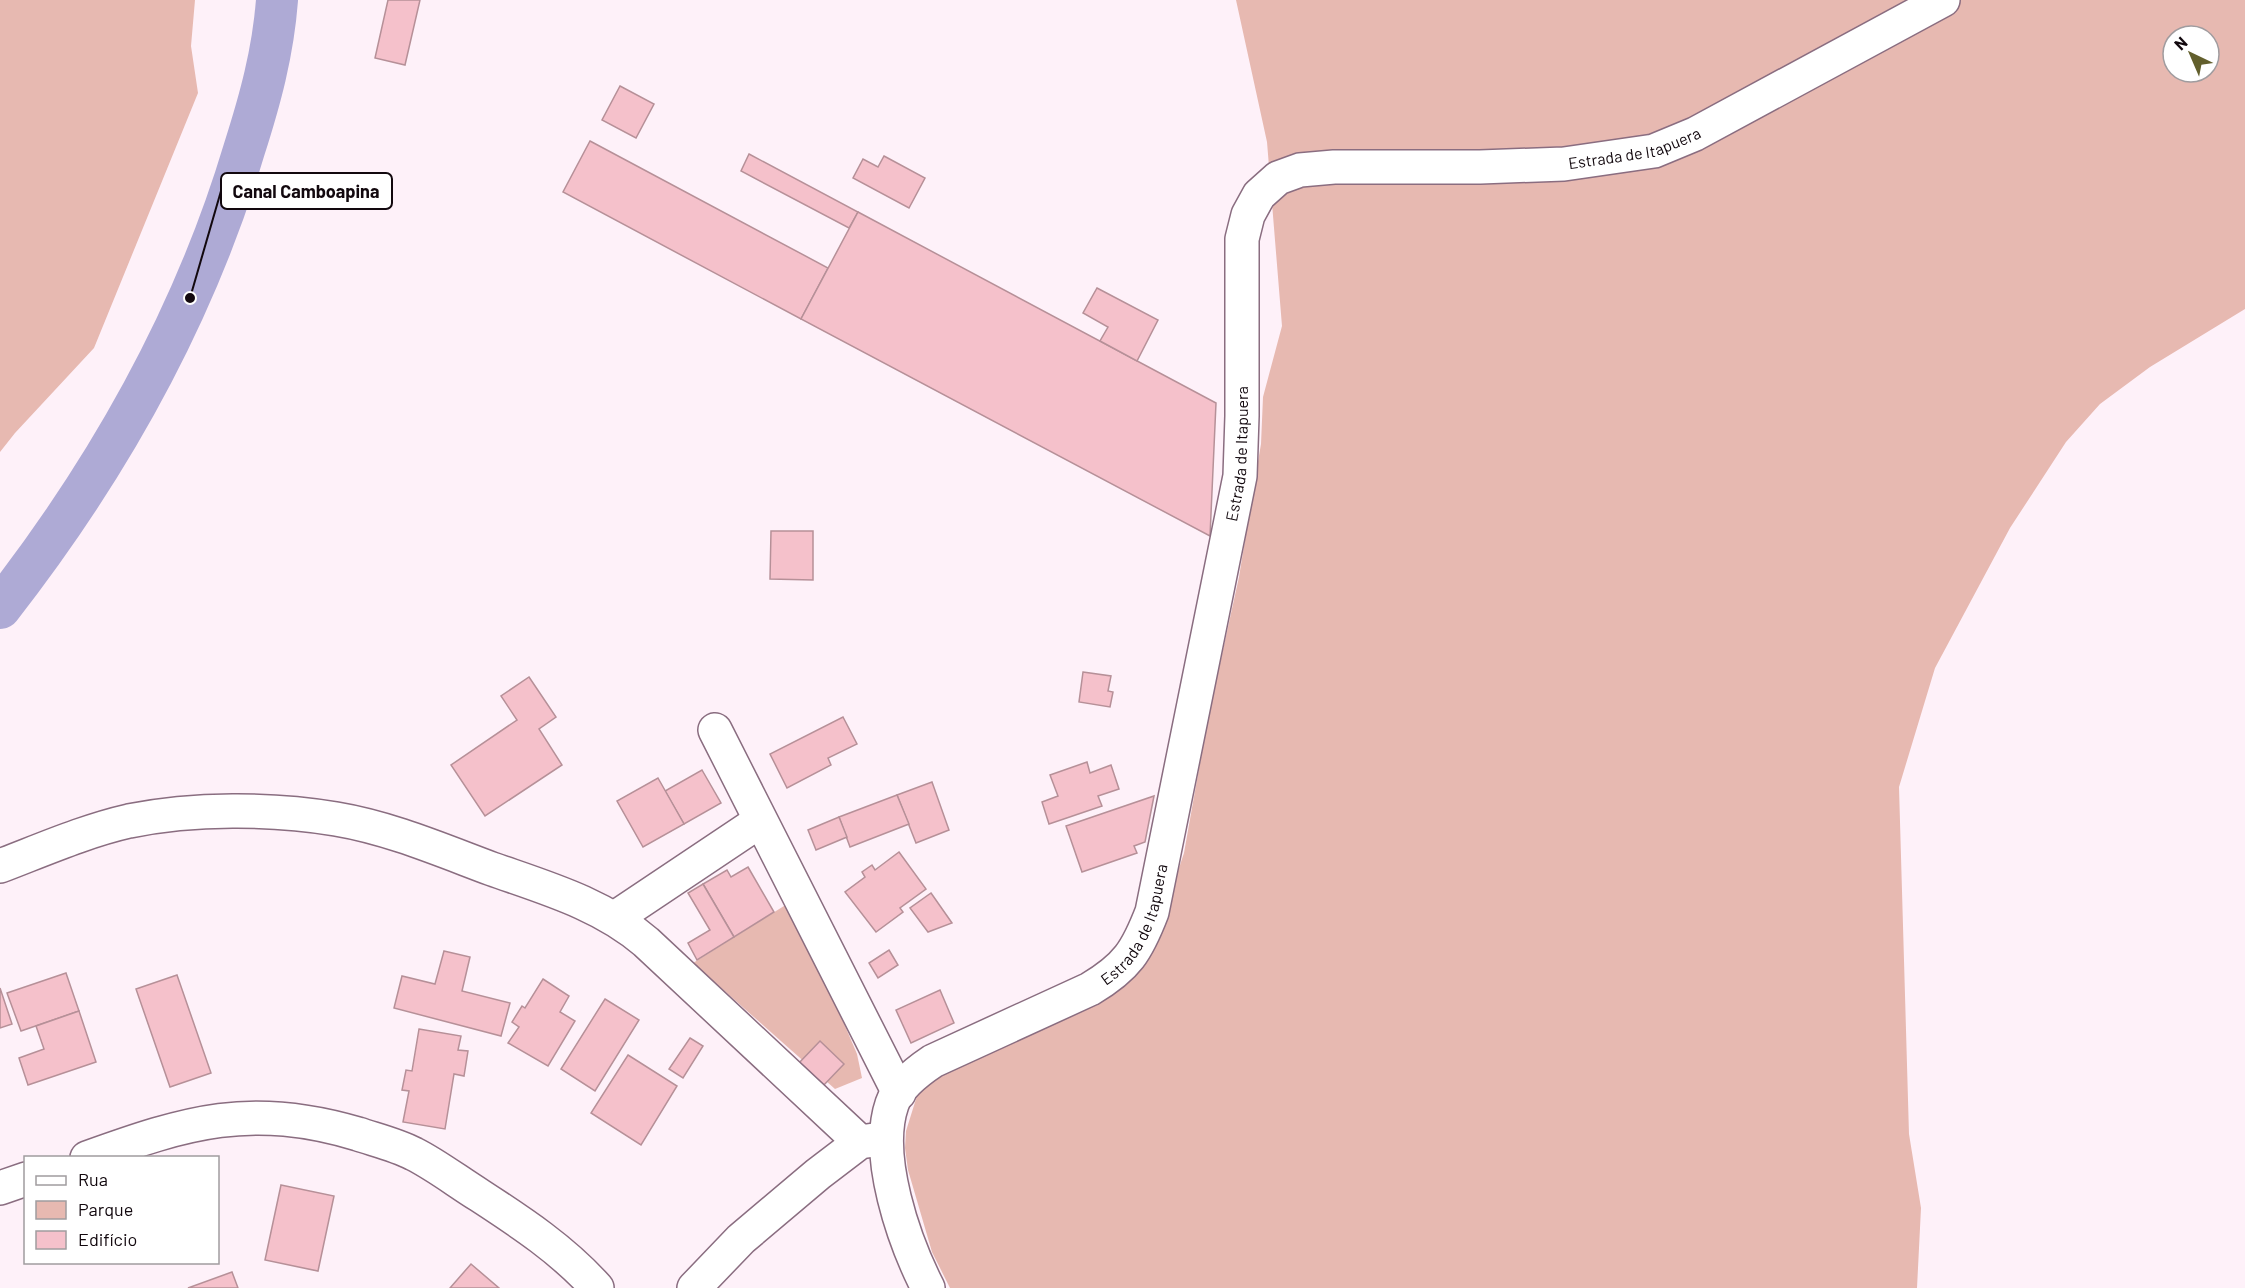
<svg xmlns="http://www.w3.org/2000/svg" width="2245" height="1288" font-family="Barlow,sans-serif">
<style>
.green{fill:#e7b9b1;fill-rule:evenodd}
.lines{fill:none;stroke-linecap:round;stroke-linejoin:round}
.canal{stroke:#aeaad5;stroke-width:42}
.building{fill:#f5c1cb;stroke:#b69098;stroke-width:1.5}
.minor-casing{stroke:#8a6d80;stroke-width:36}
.minor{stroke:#fff;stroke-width:33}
.labels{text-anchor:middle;stroke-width:4.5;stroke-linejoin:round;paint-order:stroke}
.street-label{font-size:16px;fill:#12080e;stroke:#fff}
.leader{fill:none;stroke:#12080e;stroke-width:2}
.callout-dot{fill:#12080e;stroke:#fff;stroke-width:2}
.callout{fill:#fff;stroke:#12080e;stroke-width:2}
.callout-label{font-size:18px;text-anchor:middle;font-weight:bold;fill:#12080e}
</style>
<rect width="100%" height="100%" fill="#fef1f9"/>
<g class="green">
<polygon points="0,0 195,0 191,46 198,93 94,348 15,433 0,452"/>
<path d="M1236,0H2245V309L2150,367L2100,404L2066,442L2010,528L1935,668L1899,787L1909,1134L1921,1208L1917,1288H950L932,1252L908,1170L905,1148L906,1131L921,1083L1157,934L1184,853L1208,718L1239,577L1253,491L1261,444L1263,397L1282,326L1267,142ZM2173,36H2209V72H2173Z"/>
<polygon points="792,901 857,1054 862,1078 835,1089 693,963"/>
</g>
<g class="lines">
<path class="canal" d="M0,608C107,471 194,317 244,150C260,100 273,53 277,0"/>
</g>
<g class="building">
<polygon points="388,0 420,0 405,65 375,58"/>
<polygon points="620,86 654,104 636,138 602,120"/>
<polygon points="590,141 828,268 801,319 563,192"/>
<polygon points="749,154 858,212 849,228 741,171"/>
<polygon points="884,156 925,178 909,208 853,178 863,159 878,167"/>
<polygon points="858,212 1216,403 1210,536 801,319"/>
<polygon points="1097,288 1158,320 1137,361 1100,341 1108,327 1083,313"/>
<polygon points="771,531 813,531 813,580 770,579"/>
<polygon points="1083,672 1111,676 1108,691 1113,692 1110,707 1079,702"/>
<polygon points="529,677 556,717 539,729 562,765 485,816 451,765 517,720 501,696"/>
<polygon points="843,717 857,744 828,758 831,765 787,788 770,754"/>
<polygon points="1087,762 1090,773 1111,765 1119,789 1098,796 1102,806 1049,824 1042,802 1058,796 1050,775"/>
<polygon points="702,770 721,803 684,824 665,791"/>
<polygon points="658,778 684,824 643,847 617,801"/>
<polygon points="932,782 949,830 916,843 897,795"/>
<polygon points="897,795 909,824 850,847 839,817"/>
<polygon points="1154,796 1145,842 1134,846 1137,853 1082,872 1066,826"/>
<polygon points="839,817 847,837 816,850 808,830"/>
<polygon points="899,852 926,889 900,908 903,912 876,932 845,892 865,877 862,872 872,865 875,870"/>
<polygon points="748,867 774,912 734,937 703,884 727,870 731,877"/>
<polygon points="703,884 734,937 697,960 688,943 710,930 688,893"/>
<polygon points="931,893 952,923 928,932 910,908"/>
<polygon points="889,950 898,965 878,978 869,963"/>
<polygon points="444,951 470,957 462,991 510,1003 501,1036 394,1008 402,976 435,984"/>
<polygon points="66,973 79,1011 21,1031 7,993"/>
<polygon points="177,975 211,1073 170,1087 136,989"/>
<polygon points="543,979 569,996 560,1012 575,1021 548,1066 508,1043 519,1027 512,1022 522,1006 525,1008"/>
<polygon points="0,988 12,1024 0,1028"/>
<polygon points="940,990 954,1023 911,1043 896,1010"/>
<polygon points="605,999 639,1020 595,1091 561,1069"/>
<polygon points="79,1011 96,1062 28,1085 19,1058 44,1049 36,1026"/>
<polygon points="419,1029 461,1036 458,1050 468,1051 464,1076 454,1074 445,1129 403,1122 409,1091 402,1090 406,1070 412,1071"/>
<polygon points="690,1038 703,1046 683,1078 669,1069"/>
<polygon points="820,1041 844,1064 822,1087 798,1064"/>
<polygon points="628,1055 677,1086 641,1145 591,1113"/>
<polygon points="281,1185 334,1196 318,1271 265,1260"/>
<polygon points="471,1264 499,1288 450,1288"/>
<polygon points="232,1272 238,1288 188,1288"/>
</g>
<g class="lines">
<g class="minor-casing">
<g id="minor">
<polyline points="715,730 899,1093"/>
<path d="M0,866C42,850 85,831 129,821C193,808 272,808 336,819C390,828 441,850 492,869C546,888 602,904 646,942L860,1142"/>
<polyline points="615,918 760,821"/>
<path d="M87,1158C187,1122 251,1102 358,1134C376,1140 397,1145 414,1154C436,1165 458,1182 479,1195C522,1223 563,1250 597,1288"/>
<polyline points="0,1188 26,1179"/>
<polyline points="694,1288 741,1239 818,1174 860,1142 881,1139"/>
<path id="s1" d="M928,1288C904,1241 874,1156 892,1104C898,1086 918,1071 933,1061L1090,989C1127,967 1137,951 1152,912L1240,476L1242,416V239L1248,215L1259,195L1278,178L1300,170L1334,167H1480L1564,164L1654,151L1695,134L1943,0"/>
</g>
</g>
<use href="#minor" class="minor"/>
</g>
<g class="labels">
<g class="street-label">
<text dy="6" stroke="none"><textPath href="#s1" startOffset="1641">Estrada de Itapuera</textPath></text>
<text dy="6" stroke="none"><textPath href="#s1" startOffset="993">Estrada de Itapuera</textPath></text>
<text dy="6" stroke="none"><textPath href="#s1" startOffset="507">Estrada de Itapuera</textPath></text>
</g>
</g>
<path class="leader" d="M190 298L221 191"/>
<circle class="callout-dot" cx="190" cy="298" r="6"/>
<rect class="callout" x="221" y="173" width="171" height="36" rx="6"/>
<g class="callout-label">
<text x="306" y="198">Canal Camboapina</text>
</g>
<rect x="24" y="1156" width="195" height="108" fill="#ffffff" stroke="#a09c9f" stroke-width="1.5"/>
<rect x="36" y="1176" width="30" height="9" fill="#ffffff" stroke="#a09c9f" stroke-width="1.5"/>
<text x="78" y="1186" font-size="18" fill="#12080e">Rua</text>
<rect x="36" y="1201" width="30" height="18" fill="#e7b9b1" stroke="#a09c9f" stroke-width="1.5"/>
<text x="78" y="1216" font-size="18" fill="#12080e">Parque</text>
<rect x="36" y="1231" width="30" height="18" fill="#f5c1cb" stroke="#a09c9f" stroke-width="1.5"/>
<text x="78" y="1246" font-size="18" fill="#12080e">Edifício</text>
<g transform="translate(2191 54) rotate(316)"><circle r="28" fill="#ffffff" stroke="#a09c9f" stroke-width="1.5"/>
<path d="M0-4.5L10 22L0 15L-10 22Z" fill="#625f2c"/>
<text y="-9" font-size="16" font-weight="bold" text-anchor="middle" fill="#12080e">N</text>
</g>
</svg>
